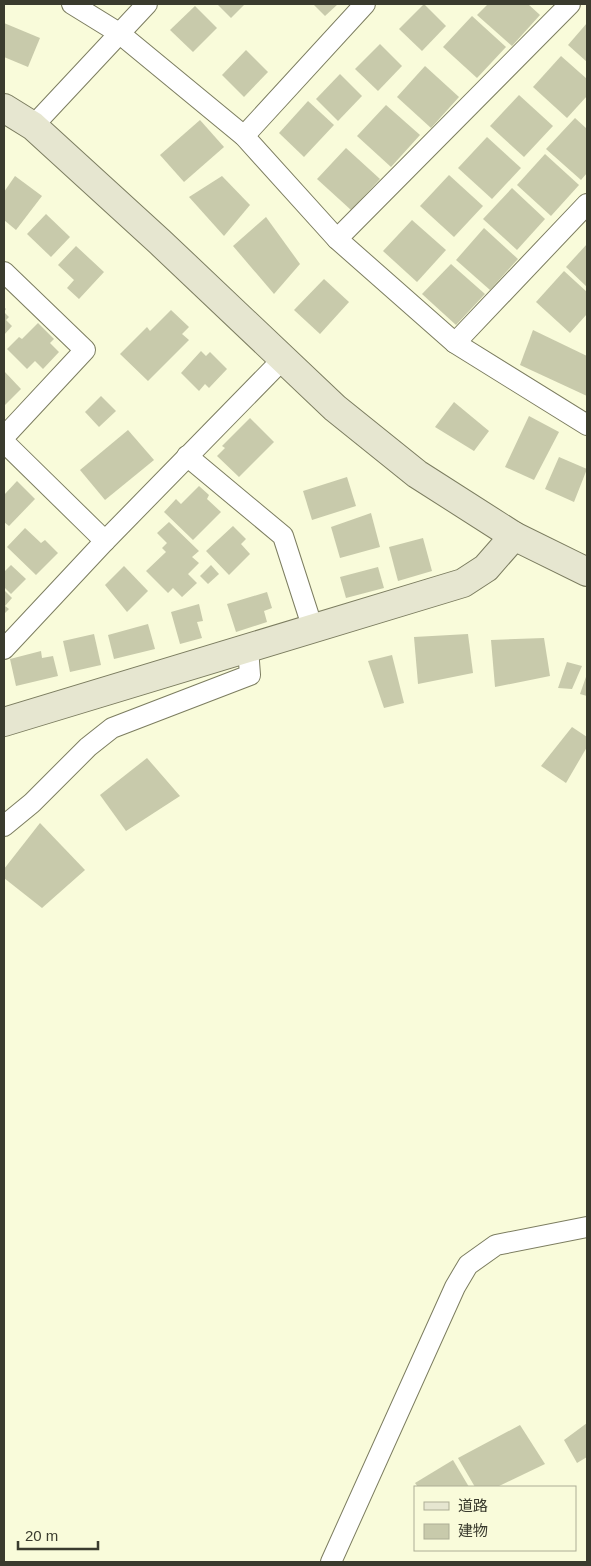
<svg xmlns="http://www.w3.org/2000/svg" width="591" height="1566" font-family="Arial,'Noto Sans JP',sans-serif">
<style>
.building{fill:#c8caab}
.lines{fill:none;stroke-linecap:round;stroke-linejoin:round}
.street-casing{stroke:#7c7d60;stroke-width:22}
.secondary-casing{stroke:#7c7d60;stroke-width:30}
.street{stroke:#fff;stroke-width:20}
.secondary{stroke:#e6e6d0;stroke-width:28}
</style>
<rect width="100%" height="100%" fill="#f9fbda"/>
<g class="building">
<polygon points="217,4 245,4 231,18"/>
<polygon points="313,4 338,4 325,16"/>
<polygon points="424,4 446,26 422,51 399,29"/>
<polygon points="488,4 528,4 540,15 512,46 477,15"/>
<polygon points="195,6 217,28 193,52 170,30"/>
<polygon points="472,16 506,47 477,78 443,47"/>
<polygon points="4,23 40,38 28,67 4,57"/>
<polygon points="587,23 587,62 568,45"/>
<polygon points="380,44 402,66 378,91 355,69"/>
<polygon points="246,50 268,72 244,97 222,75"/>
<polygon points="561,56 587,79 587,96 567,118 533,87"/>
<polygon points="425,66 459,97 431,128 397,97"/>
<polygon points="340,74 362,96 338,121 316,99"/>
<polygon points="519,95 553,126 524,157 490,126"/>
<polygon points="308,101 334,125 304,157 279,133"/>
<polygon points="386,105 420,135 391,167 357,136"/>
<polygon points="575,118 587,129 587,173 581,180 546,149"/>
<polygon points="200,120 224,147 184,182 160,155"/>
<polygon points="487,137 521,168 492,199 458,168"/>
<polygon points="346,148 380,179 351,210 317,179"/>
<polygon points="545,154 579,185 551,216 517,185"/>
<polygon points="449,175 483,206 454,237 420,206"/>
<polygon points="15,176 42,196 16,230 4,220 4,192"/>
<polygon points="222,176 250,205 224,236 189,197"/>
<polygon points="512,188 545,219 517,250 483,219"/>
<polygon points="46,214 70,237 51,257 27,234"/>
<polygon points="266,217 300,264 274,294 233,246"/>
<polygon points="412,220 446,250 417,282 383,251"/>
<polygon points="484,228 518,259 490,290 456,260"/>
<polygon points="587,244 587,287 566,267"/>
<polygon points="76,246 104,272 79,299 67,288 74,280 58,265"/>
<polygon points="451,264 485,294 456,325 422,294"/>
<polygon points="564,271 587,292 587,314 570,333 536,302"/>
<polygon points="324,279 349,302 320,334 294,310"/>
<polygon points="4,307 6,309 4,312 9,317 6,320 12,326 4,335"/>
<polygon points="171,310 189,327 182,334 189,340 148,381 120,354 147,327 150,331"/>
<polygon points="38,323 54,339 50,343 59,352 43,369 35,361 27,369 7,349 19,337 22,339"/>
<polygon points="533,330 587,356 587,396 520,365"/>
<polygon points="201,351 206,356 210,352 227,369 209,388 205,384 199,391 181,373"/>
<polygon points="4,371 21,389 4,406"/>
<polygon points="101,396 116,411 99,427 85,412"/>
<polygon points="454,402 489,431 474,451 435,427"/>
<polygon points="529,416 559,432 534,480 505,467"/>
<polygon points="250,418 274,442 239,477 217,456 225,448 222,446"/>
<polygon points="128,430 154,460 105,500 80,470"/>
<polygon points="559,457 587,469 574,502 545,489"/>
<polygon points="347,477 356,506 312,520 303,491"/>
<polygon points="17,481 35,499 9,526 4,522 4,495"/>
<polygon points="199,486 209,495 207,499 221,512 193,540 164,512 176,499 181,504"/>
<polygon points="371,513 380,547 340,558 331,527"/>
<polygon points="169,522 199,551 192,557 199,563 188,574 197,583 182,597 173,588 168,593 146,571 166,552 162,548 167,543 157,533"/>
<polygon points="233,526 246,539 241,544 250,554 229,575 206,551"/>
<polygon points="25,528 41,543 45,540 58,553 36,575 7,547"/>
<polygon points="423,538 432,571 398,581 389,547"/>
<polygon points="11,565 26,579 11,594 4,587 4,572"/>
<polygon points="211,565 219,574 208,584 200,576"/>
<polygon points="124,566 148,591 127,612 105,585"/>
<polygon points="378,567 384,588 346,598 340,577"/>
<polygon points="4,590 12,598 5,606 9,609 4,614"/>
<polygon points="267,592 272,608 264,611 267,622 236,632 227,604"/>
<polygon points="199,604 203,621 197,622 202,638 180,644 171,612"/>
<polygon points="148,624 155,649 114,659 108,635"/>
<polygon points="94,634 101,665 70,672 63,641"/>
<polygon points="468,634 473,673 418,684 414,637"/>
<polygon points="544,638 550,676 495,687 491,640"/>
<polygon points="41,651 42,658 53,656 58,676 16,686 10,659"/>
<polygon points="392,655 404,703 384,708 368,661"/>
<polygon points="567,662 582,666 572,689 558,688"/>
<polygon points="587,674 587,696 580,694"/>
<polygon points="572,727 587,737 587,747 566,783 541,766"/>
<polygon points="147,758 180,796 126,831 100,795"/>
<polygon points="40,823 85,870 42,908 4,878 4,869"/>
<polygon points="587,1423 587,1457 577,1463 564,1440"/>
<polygon points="520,1425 545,1464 497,1487 475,1487 458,1458"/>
<polygon points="453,1460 469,1487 418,1487 415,1483"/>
</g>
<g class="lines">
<g class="street-casing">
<g id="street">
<polyline points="72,4 119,33 244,136 337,239 455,343 587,425"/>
<polyline points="33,126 147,4"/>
<polyline points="244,136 365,4"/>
<polyline points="337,239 570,4"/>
<polyline points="4,272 85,350 4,437"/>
<polyline points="455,343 587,204"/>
<polyline points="4,442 105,541 283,359"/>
<polyline points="187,456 283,536 313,629"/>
<polyline points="4,649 105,541"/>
<polyline points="4,826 32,803 88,747 112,728 250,675 248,648"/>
<polyline points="331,1562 455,1287 468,1265 496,1245 587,1227"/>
</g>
</g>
<g class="secondary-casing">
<g id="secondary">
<polyline points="4,108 33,126 160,242 335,408 417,474 514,536 587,572"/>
<polyline points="4,722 463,583 486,568 514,536"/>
</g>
</g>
<use href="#street" class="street"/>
<use href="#secondary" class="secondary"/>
</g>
<rect width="591" height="1566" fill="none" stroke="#3a3b2e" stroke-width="10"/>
<rect x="414" y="1486" width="162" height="65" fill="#f9fbda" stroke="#adae95"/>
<rect x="424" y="1502" width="25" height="8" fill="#e6e6d0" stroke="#adae95"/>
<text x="458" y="1511" font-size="15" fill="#3a3b2e">道路</text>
<rect x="424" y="1524" width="25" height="15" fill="#c8caab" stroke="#adae95"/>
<text x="458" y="1536" font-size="15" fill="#3a3b2e">建物</text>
<path d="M18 1541v8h80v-8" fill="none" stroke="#3a3b2e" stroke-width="2.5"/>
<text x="25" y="1541" font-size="15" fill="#3a3b2e" stroke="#f9fbda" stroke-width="4" paint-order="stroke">20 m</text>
</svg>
